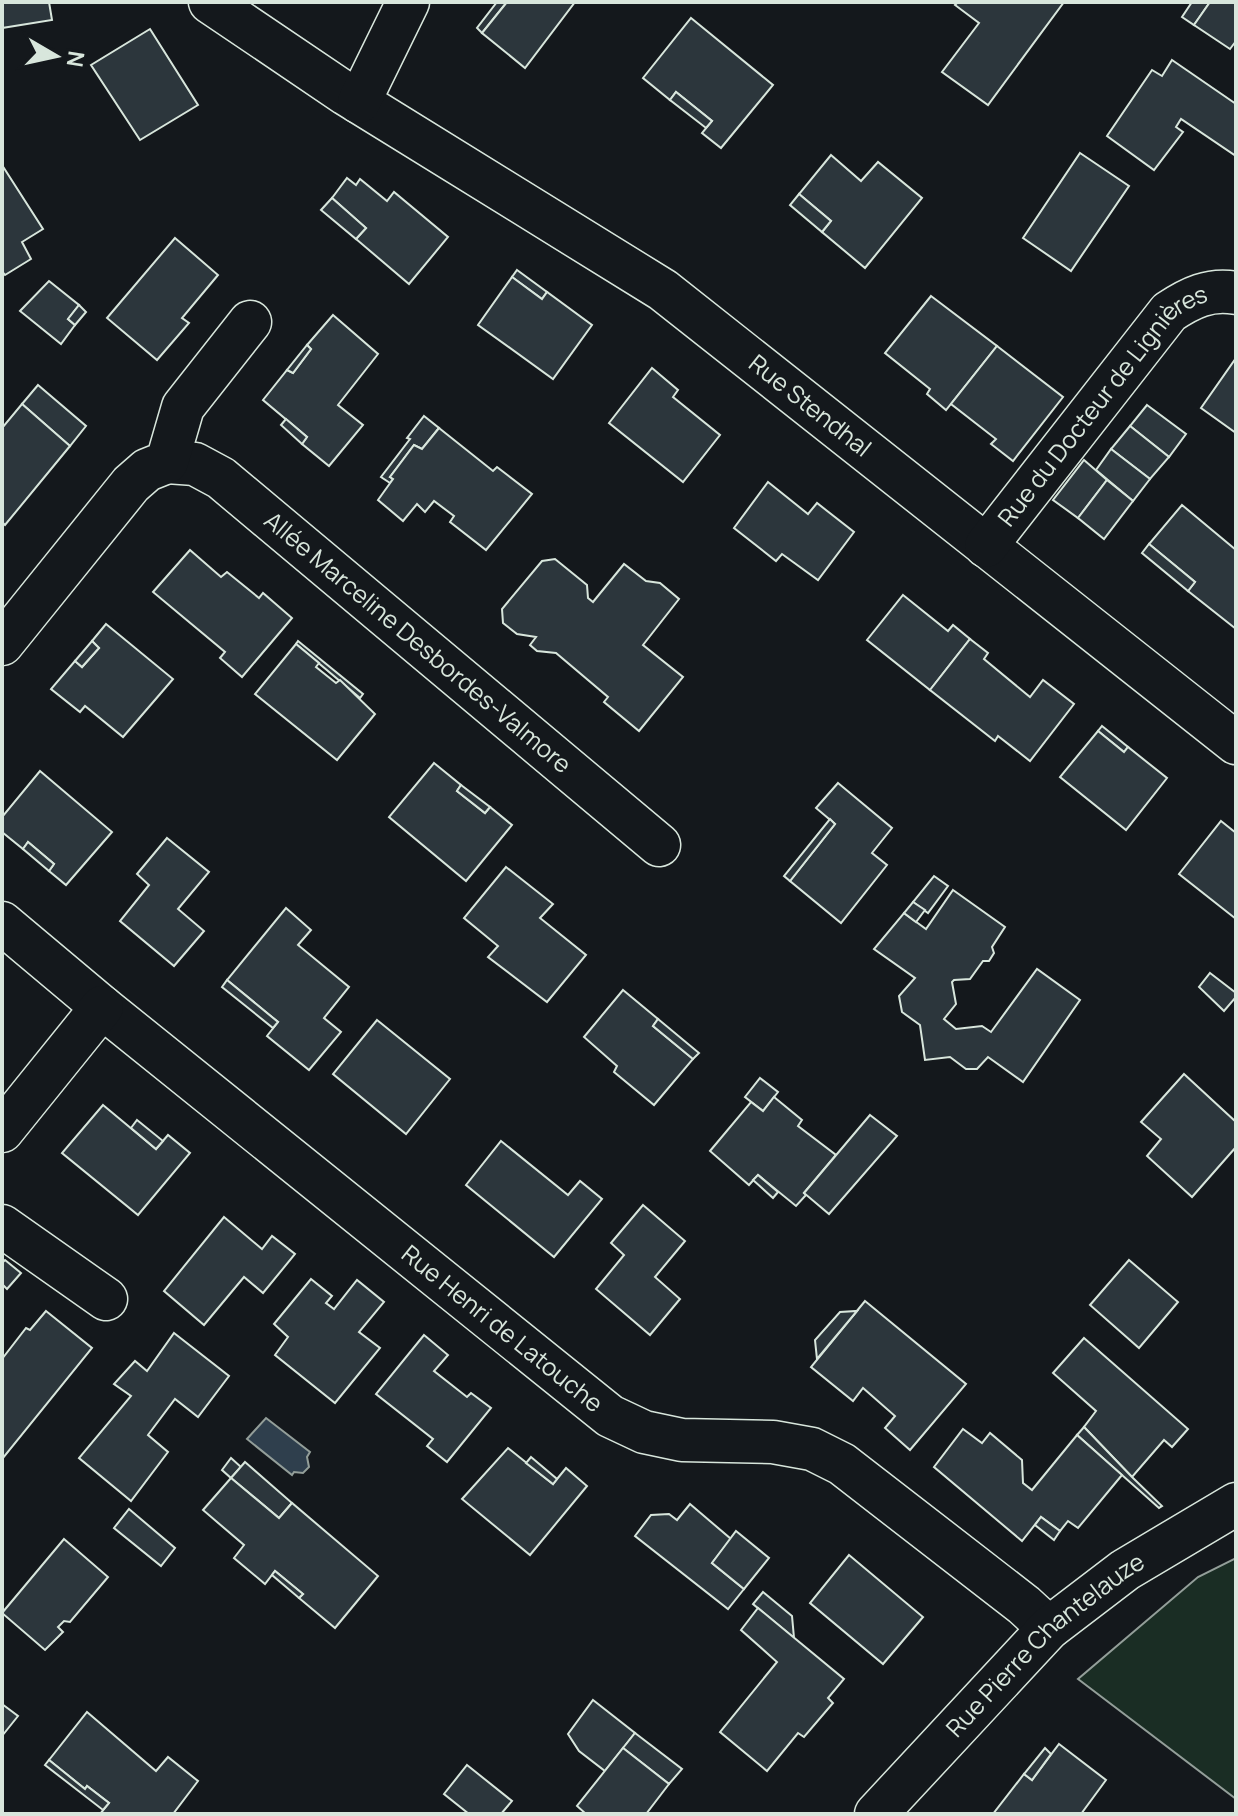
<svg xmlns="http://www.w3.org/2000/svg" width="1238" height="1816" font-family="Manrope,sans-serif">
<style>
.green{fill:#1a2d24;stroke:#939e99;stroke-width:2}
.water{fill:#2f3f4d;stroke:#939e99;stroke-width:2}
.building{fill:#2c363c;stroke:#d8e6dc;stroke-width:2}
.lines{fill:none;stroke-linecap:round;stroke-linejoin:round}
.minor-casing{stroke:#d8e6dc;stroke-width:45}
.minor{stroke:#14181c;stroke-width:42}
.labels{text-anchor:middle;stroke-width:6;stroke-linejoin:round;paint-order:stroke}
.street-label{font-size:24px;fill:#d8e6dc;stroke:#14181c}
</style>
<rect width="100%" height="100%" fill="#14181c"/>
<polygon class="green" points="1236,1558 1236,1799 1078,1679 1198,1577"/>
<polygon class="water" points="266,1418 310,1452 307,1457 309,1467 303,1473 294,1472 292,1475 247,1439"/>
<g class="building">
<polygon points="2,2 49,2 52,20 2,28"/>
<polygon points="497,2 507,2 482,33 477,28"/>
<polygon points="507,2 575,2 525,68 482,33"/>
<polygon points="958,2 1064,2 988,105 942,72 979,23 955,5"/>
<polygon points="1192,2 1210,2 1194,25 1182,17"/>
<polygon points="1210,2 1236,2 1236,41 1230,49 1194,25"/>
<polygon points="691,18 773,85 721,148 702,133 712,121 676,92 670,100 643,78"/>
<polygon points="150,29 198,105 140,140 91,65"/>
<polygon points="1172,60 1236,104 1236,156 1181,119 1176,127 1183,132 1154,170 1107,136 1152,70 1162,76"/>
<polygon points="676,92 712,121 706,128 670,100"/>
<polygon points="1080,153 1129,186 1071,271 1023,238"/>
<polygon points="831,155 861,181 878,162 922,198 865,268 822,232 831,221 799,194"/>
<polygon points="2,165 43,229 22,242 31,259 5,275 2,271"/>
<polygon points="347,178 356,185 360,179 387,201 394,192 448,237 409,284 356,239 366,228 332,198"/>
<polygon points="799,194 831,221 822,232 790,205"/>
<polygon points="332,198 366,228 356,239 321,210"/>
<polygon points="175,238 218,275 182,318 189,323 157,360 107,318"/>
<polygon points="517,270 547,292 542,299 512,277"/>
<polygon points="512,277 542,299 547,292 592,325 553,379 478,325"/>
<polygon points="49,281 79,305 68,319 75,325 61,344 20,311"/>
<polygon points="931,296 997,346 946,410 927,394 930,389 885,353"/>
<polygon points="79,305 86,312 75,325 68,319"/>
<polygon points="333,315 378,354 338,405 363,425 329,466 302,444 307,437 263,400 287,370 293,373 311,349 307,345"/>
<polygon points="307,345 311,349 293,373 287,370"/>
<polygon points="997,346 1063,397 1013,461 991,444 996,439 951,404"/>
<polygon points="1236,358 1236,433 1201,408"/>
<polygon points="652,368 678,390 673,397 720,435 683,482 609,423"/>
<polygon points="38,385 86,426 70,446 22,404"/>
<polygon points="22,404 70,446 5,525 2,522 2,428"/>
<polygon points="1147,405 1186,434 1169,457 1130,426"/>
<polygon points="424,416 439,428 422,449 414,445 390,477 393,479 390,483 381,477 410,439 407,438"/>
<polygon points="286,419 307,437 302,444 281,425"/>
<polygon points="1130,426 1169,457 1150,479 1111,449"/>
<polygon points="439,428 493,471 497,467 532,494 486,550 450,522 454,516 434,501 425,512 417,504 403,521 378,500 393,479 390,477 414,445 422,449"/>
<polygon points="1111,449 1150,479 1133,501 1096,470"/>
<polygon points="1084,460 1107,480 1078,518 1053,500"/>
<polygon points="1107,480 1133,501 1104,539 1078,518"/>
<polygon points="768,482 808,514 817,503 854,532 818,580 782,554 776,561 734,528"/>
<polygon points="1182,505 1236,550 1236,629 1188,591 1195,582 1149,544"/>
<polygon points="1149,544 1195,582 1188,591 1142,553"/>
<polygon points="190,550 221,577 227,572 259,598 263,593 292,618 242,677 220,658 225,652 153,592"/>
<polygon points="555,559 587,585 588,598 593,602 624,564 646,581 660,583 679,599 643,645 683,677 639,731 604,702 608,697 556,653 537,651 530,645 536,637 517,634 503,623 502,609 542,561"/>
<polygon points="903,595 948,631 953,625 970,639 930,690 867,640"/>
<polygon points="106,624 173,679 123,737 85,706 80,712 51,689 75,661 82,667 99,648 92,641"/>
<polygon points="970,639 988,653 984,659 1030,697 1043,680 1074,704 1030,761 998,736 995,741 930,690"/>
<polygon points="92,641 99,648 82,667 75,661"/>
<polygon points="298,641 363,694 360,698 296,644"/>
<polygon points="296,644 319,663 316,667 336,683 340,680 375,714 337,760 255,694"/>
<polygon points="1102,726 1128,747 1124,752 1098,731"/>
<polygon points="1098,731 1124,752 1128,747 1167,778 1126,830 1060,777"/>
<polygon points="434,763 461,785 457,791 485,813 490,807 512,825 466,881 389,817"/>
<polygon points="40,771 112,832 66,885 49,871 54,864 28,842 23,849 2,832 2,817"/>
<polygon points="838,783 892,828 872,853 887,865 841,923 790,881 835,824 816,808"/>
<polygon points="461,785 490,807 485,813 457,791"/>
<polygon points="830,819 835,824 790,881 784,876"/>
<polygon points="1221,821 1236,833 1236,919 1179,874"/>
<polygon points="167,838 209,872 178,909 204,931 174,966 120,921 149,885 137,874"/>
<polygon points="28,842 54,864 49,871 23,849"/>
<polygon points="506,867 553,904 540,918 586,955 547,1002 488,957 498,946 464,918"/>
<polygon points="934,876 948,886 928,913 913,902"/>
<polygon points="953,890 1005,927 992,947 994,953 989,961 983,961 970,979 954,980 952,982 956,1004 944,1019 956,1029 982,1026 991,1032 1037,969 1080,1000 1023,1082 988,1057 977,1069 966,1069 950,1057 925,1060 920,1025 902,1012 899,996 915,978 874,949 904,913 926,929"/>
<polygon points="913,902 925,910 916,922 904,913"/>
<polygon points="286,908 311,930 298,945 349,987 324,1018 341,1032 309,1070 267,1036 278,1022 227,980"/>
<polygon points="1210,973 1236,993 1236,997 1224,1011 1199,987"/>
<polygon points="227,980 278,1022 273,1028 222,987"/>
<polygon points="623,990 658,1019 653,1026 693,1059 654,1105 614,1072 617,1066 584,1037"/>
<polygon points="658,1019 699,1053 693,1059 653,1026"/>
<polygon points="377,1020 450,1079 406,1134 333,1074"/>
<polygon points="1184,1074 1236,1122 1236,1147 1192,1197 1147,1156 1161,1139 1141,1122"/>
<polygon points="760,1078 778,1092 763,1111 745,1097"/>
<polygon points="774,1097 802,1120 798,1126 836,1155 804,1193 806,1195 796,1206 758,1175 749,1185 710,1151 751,1102 763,1111"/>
<polygon points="103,1105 156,1149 168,1135 190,1153 138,1215 62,1153"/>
<polygon points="870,1115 897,1136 829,1214 804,1193"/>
<polygon points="137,1120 163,1141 156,1149 131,1128"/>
<polygon points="501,1141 568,1195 580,1181 602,1199 554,1257 466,1185"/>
<polygon points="758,1175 778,1192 773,1198 753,1180"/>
<polygon points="643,1205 685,1241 655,1277 680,1299 650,1335 596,1289 624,1255 611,1243"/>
<polygon points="224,1217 262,1249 272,1236 295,1254 263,1293 244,1277 204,1325 164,1291"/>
<polygon points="5,1260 21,1273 7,1289 2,1284 2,1263"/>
<polygon points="1129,1260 1178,1302 1139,1348 1090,1305"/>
<polygon points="311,1279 332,1296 326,1303 334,1309 357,1280 384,1302 359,1332 380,1348 335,1403 275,1355 288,1337 274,1324"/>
<polygon points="865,1301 966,1384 910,1450 885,1428 895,1416 863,1388 853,1401 811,1367"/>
<polygon points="46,1311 92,1348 3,1458 2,1359 26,1328 30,1330"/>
<polygon points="857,1311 817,1359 815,1340 840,1312"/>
<polygon points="174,1333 229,1376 198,1417 175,1399 148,1435 168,1452 131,1501 79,1458 131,1396 114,1384 135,1361 147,1371"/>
<polygon points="424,1335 448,1355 434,1371 467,1397 471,1393 491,1408 447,1462 427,1446 433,1439 376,1394"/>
<polygon points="1084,1338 1188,1429 1172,1447 1164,1440 1132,1477 1084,1427 1096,1411 1053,1373"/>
<polygon points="1084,1427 1132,1477 1162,1506 1159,1508 1077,1435"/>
<polygon points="963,1429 982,1443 990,1433 1022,1460 1023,1483 1032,1490 1077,1435 1122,1475 1078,1528 1068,1521 1060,1531 1041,1517 1022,1541 934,1467"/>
<polygon points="508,1448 553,1484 566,1468 587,1486 530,1555 462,1499"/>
<polygon points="531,1457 557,1479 553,1484 526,1463"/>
<polygon points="231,1458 241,1467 231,1478 222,1470"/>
<polygon points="245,1462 292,1503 279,1518 231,1478"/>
<polygon points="231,1478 279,1518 292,1503 378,1576 335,1628 299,1598 303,1594 275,1571 265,1584 234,1558 244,1545 203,1510"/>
<polygon points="690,1504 731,1539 712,1563 744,1589 728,1609 635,1536 651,1515 669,1514 677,1520"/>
<polygon points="129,1509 175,1548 161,1566 114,1528"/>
<polygon points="1041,1517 1060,1531 1054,1540 1035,1525"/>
<polygon points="736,1531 769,1558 744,1589 712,1563"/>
<polygon points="64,1539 108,1577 70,1622 64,1621 58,1627 63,1632 45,1650 2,1613"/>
<polygon points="849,1555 923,1617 883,1664 810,1603"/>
<polygon points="275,1571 303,1594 299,1598 272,1575"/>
<polygon points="763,1592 792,1616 794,1638 753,1604"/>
<polygon points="758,1608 844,1679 828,1698 833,1703 804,1737 798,1733 767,1771 720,1732 777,1662 741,1630"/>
<polygon points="593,1700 635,1733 605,1771 579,1751 568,1734"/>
<polygon points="2,1704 18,1716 2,1736"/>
<polygon points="87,1712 156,1771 168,1757 198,1781 173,1814 100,1814 109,1803 87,1786 85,1789 49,1760"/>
<polygon points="635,1733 682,1769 669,1784 623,1748"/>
<polygon points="1059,1744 1106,1780 1081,1814 993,1814 1024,1774 1032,1780"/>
<polygon points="623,1748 669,1784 646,1814 586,1814 577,1806"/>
<polygon points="1045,1748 1051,1754 1032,1780 1024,1774"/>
<polygon points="49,1760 85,1789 87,1786 109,1803 103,1810 45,1765"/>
<polygon points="467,1765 512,1801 501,1814 469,1814 444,1794"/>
</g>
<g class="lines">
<g class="minor-casing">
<g id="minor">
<path id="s1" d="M210,2L346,94L663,290L1236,743"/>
<polyline points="359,102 408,2"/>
<path id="s2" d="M167,462L195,464L221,478L659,845"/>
<path id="s3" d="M986,546L1169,312C1190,298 1210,288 1236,293"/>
<polyline points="2,644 131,484 147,470 167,462 183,407 250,322"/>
<path id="s4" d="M2,923L102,1007L610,1416L644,1432L682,1440L773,1442L812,1449L842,1464L1024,1605L1049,1628"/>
<polyline points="2,1131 102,1007"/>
<polyline points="2,1226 106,1299"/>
<path id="s5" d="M876,1814L1049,1628L1125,1570L1236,1504"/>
</g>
</g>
<use href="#minor" class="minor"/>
</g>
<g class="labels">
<g class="street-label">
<text dy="8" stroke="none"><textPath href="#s1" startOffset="724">Rue Stendhal</textPath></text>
<text dy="8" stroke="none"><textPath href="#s3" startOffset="184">Rue du Docteur de Lignières</textPath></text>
<text dy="8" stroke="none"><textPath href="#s2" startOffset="314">Allée Marceline Desbordes-Valmore</textPath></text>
<text dy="8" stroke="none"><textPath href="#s4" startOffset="644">Rue Henri de Latouche</textPath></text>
<text dy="8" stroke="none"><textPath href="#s5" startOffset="240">Rue Pierre Chantelauze</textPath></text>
</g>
</g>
<rect width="1238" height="1816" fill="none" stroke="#d8e6dc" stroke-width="8"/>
<g transform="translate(56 56) rotate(99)" stroke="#14181c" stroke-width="6" paint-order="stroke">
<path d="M0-6L14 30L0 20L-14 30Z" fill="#d8e6dc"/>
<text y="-12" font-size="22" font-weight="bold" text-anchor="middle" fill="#d8e6dc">N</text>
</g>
</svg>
